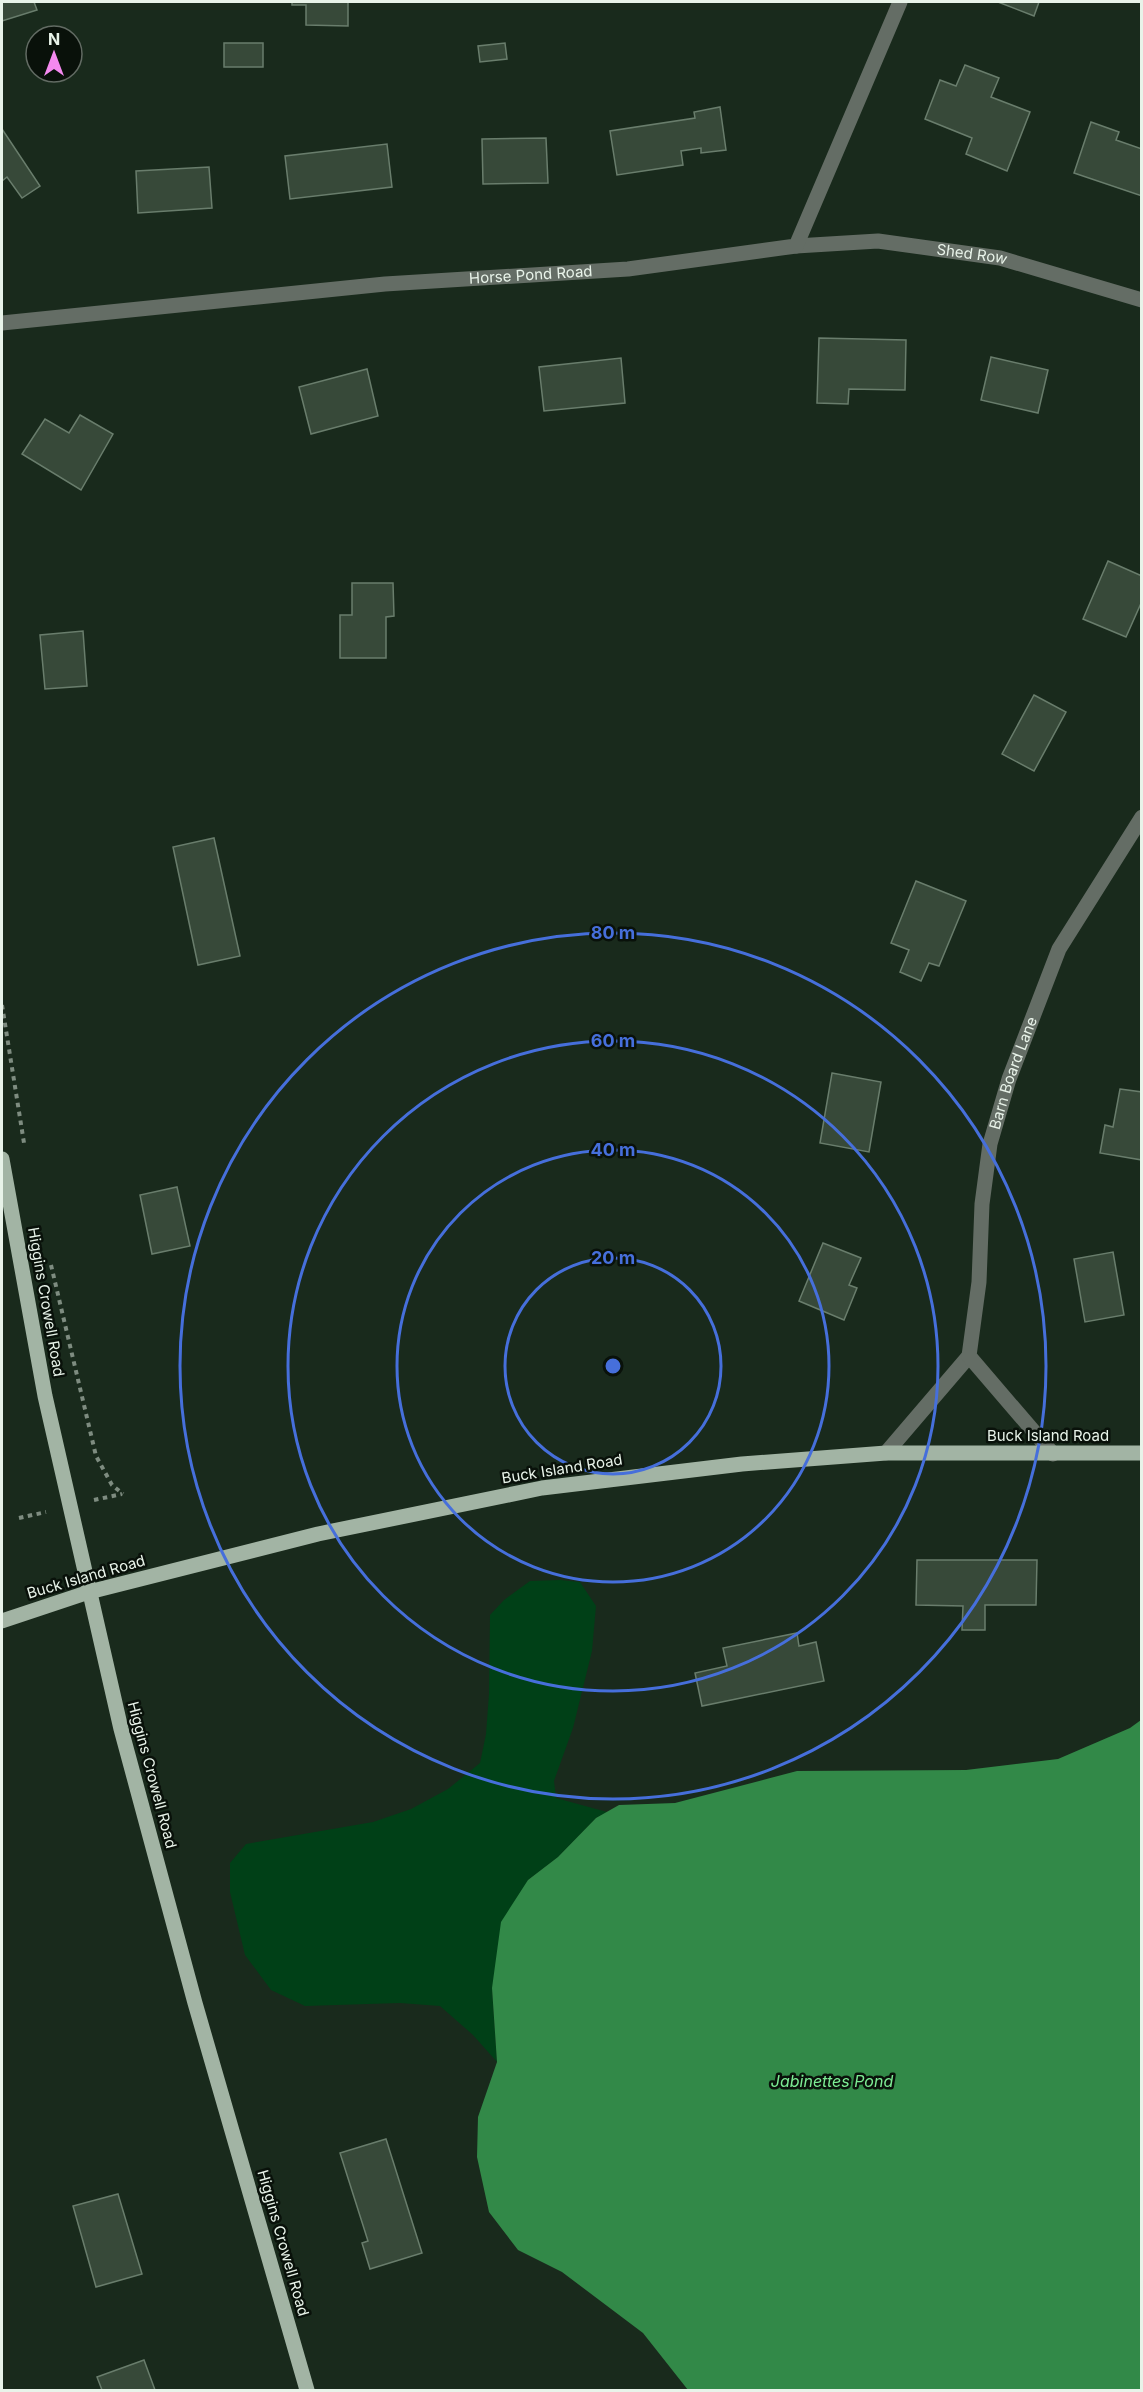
<svg xmlns="http://www.w3.org/2000/svg" width="1143" height="2392" font-family="Inter,sans-serif">
<style>
.green{fill:#004017}
.water{fill:#328948}
.building{fill:#374939;stroke:#697d6c;stroke-width:1.5}
.lines{fill:none;stroke-linecap:round;stroke-linejoin:round}
.path{stroke:#7e8c80;stroke-width:4;stroke-dasharray:4.5 4.5;stroke-linecap:butt}
.minor{stroke:#646d65;stroke-width:15}
.major{stroke:#a2b4a4;stroke-width:15}
.ring{fill:none;stroke:#466fdb;stroke-width:3}
.labels{text-anchor:middle;stroke-width:5;stroke-linejoin:round;paint-order:stroke}
.street-label{font-size:15px;fill:#e8f3e9;stroke:#09110a}
.water-label{font-size:16px;font-style:italic;fill:#7dec94;stroke:#09110a}
.centre{fill:#466fdb;stroke:#09110a;stroke-width:3}
.ring-label{font-size:18px;text-anchor:middle;font-weight:bold;fill:#466fdb;stroke:#09110a;stroke-width:5;stroke-linejoin:round;paint-order:stroke}
</style>
<rect width="100%" height="100%" fill="#192a1c"/>
<polygon class="green" points="560,1580 580,1582 596,1606 592,1651 573,1728 554,1781 556,1798 607,1812 596,1818 558,1857 528,1880 492,1988 497,2062 473,2035 440,2006 400,2003 305,2006 271,1990 245,1955 230,1892 230,1863 246,1844 373,1822 411,1809 448,1789 480,1763 486,1734 489,1694 490,1615 504,1600 530,1581"/>
<polygon class="water" points="1141,1720 1141,2390 688,2390 643,2333 562,2272 518,2250 489,2212 477,2157 478,2117 497,2062 492,1988 501,1922 528,1880 558,1857 596,1818 619,1805 675,1803 797,1771 966,1770 1058,1759 1130,1728"/>
<g class="building">
<polygon points="2,2 34,2 37,10 2,21"/>
<polygon points="292,2 348,2 348,26 306,25 306,5 292,5"/>
<polygon points="998,2 1039,2 1034,16"/>
<rect x="224" y="43" width="39" height="24"/>
<polygon points="505,43 507,59 480,62 478,46"/>
<polygon points="965,65 999,78 991,97 1030,112 1007,171 966,154 972,138 925,119 940,80 956,86"/>
<polygon points="720,107 726,150 701,153 701,148 681,151 683,165 617,175 610,131 695,118 694,112"/>
<polygon points="1091,122 1119,132 1116,140 1142,149 1142,196 1074,173"/>
<polygon points="2,129 40,186 22,198 7,177 2,181"/>
<polygon points="546,138 548,183 483,184 482,139"/>
<polygon points="387,144 392,187 290,199 285,156"/>
<polygon points="209,167 212,208 138,213 136,171"/>
<polygon points="819,338 906,340 905,390 849,389 848,404 817,403"/>
<polygon points="991,357 1048,370 1038,413 981,400"/>
<polygon points="621,358 625,403 544,411 539,367"/>
<polygon points="367,369 378,416 311,434 299,387"/>
<polygon points="80,415 113,434 81,490 22,454 45,419 69,433"/>
<polygon points="1108,561 1142,576 1142,601 1126,637 1083,619"/>
<polygon points="352,583 393,583 394,616 386,617 386,658 340,658 340,615 352,615"/>
<polygon points="83,631 87,686 45,689 40,635"/>
<polygon points="1034,695 1066,712 1034,771 1002,754"/>
<polygon points="214,838 240,956 198,965 173,847"/>
<polygon points="916,881 966,901 939,966 929,963 921,981 900,972 909,950 891,943"/>
<polygon points="832,1073 881,1082 869,1152 820,1143"/>
<polygon points="1120,1089 1142,1092 1142,1160 1100,1153 1105,1125 1113,1127"/>
<polygon points="177,1187 190,1246 152,1254 140,1195"/>
<polygon points="823,1243 861,1258 849,1285 857,1288 844,1320 799,1301"/>
<polygon points="1113,1252 1124,1315 1085,1322 1074,1259"/>
<polygon points="917,1560 1037,1560 1036,1605 985,1605 985,1630 962,1630 963,1606 916,1605"/>
<polygon points="797,1633 799,1646 816,1642 824,1681 702,1706 695,1673 727,1666 723,1648"/>
<polygon points="386,2139 422,2253 370,2269 362,2243 368,2241 340,2153"/>
<polygon points="118,2194 142,2274 96,2287 73,2206"/>
<polygon points="144,2360 155,2390 102,2390 97,2377"/>
</g>
<g class="lines">
<g class="path">
<polyline points="2,1005 24,1143"/>
<polyline points="51,1265 96,1456 112,1485 123,1494"/>
<polyline points="94,1500 122,1494"/>
<polyline points="19,1518 46,1512"/>
</g>
<g class="minor">
<path id="s1" d="M796,246L878,241L1000,258L1142,300"/>
<path id="s2" d="M2,323L385,284L628,269L796,246L900,2"/>
<polyline points="886,1453 969,1356"/>
<path id="s3" d="M1053,1454L969,1356L979,1282L982,1204L990,1144L1009,1079L1059,949L1142,817"/>
</g>
<g class="major">
<polyline points="2,1159 45,1396 121,1729 195,2003 307,2390"/>
<polyline points="2,1621 89,1592 318,1534 542,1488 742,1464 886,1453 1142,1453"/>
</g>
</g>
<g class="ring">
<circle cx="613" cy="1366" r="108"/>
<circle cx="613" cy="1366" r="216"/>
<circle cx="613" cy="1366" r="325"/>
<circle cx="613" cy="1366" r="433"/>
</g>
<g class="labels">
<g class="street-label">
<text dy="5" stroke="none"><textPath href="#s1" startOffset="177">Shed Row</textPath></text>
<text dy="5" stroke="none"><textPath href="#s2" startOffset="531">Horse Pond Road</textPath></text>
<text dy="5" stroke="none"><textPath href="#s3" startOffset="417">Barn Board Lane</textPath></text>
<text transform="translate(46 1302) rotate(80)" y="5">Higgins Crowell Road</text>
<text x="1048" y="1441">Buck Island Road</text>
<text transform="translate(562 1469) rotate(-9)" y="5">Buck Island Road</text>
<text transform="translate(86 1577) rotate(-16)" y="5">Buck Island Road</text>
<text transform="translate(152 1775) rotate(75)" y="5">Higgins Crowell Road</text>
<text transform="translate(283 2243) rotate(74)" y="5">Higgins Crowell Road</text>
</g>
<g class="water-label">
<text x="832" y="2087">Jabinettes Pond</text>
</g>
</g>
<circle cx="613" cy="1366" r="9" class="centre"/>
<g class="ring-label">
<text x="613" y="939">80 m</text>
<text x="613" y="1047">60 m</text>
<text x="613" y="1156">40 m</text>
<text x="613" y="1264">20 m</text>
</g>
<rect width="1143" height="2392" fill="none" stroke="#e8f3e9" stroke-width="6"/>
<g transform="translate(54 54)"><circle r="28" fill="#09110a" stroke="#626b63" stroke-width="1.5"/>
<path d="M0-4.5L10 22L0 15L-10 22Z" fill="#f489ef"/>
<text y="-9" font-size="16" font-weight="bold" text-anchor="middle" fill="#e8f3e9">N</text>
</g>
</svg>
